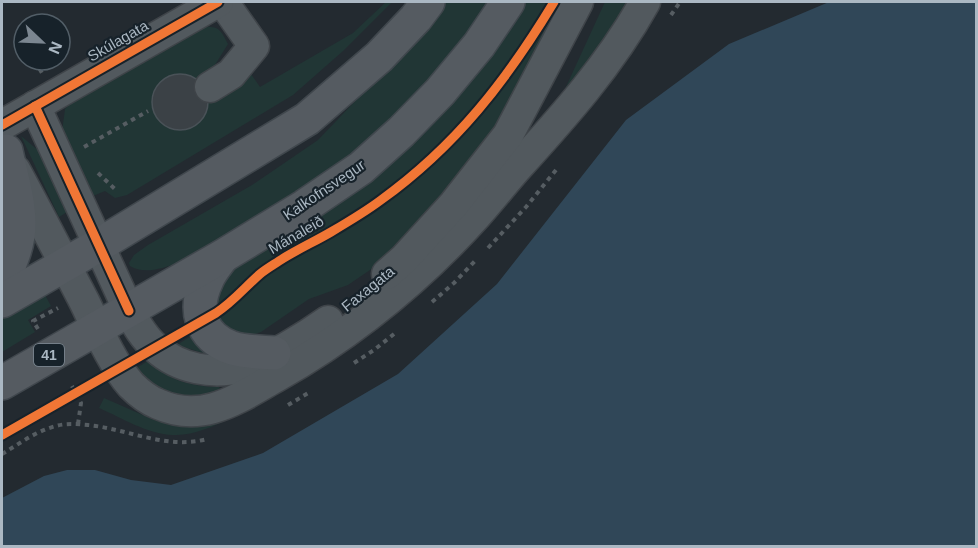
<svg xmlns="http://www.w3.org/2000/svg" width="978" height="548" font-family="Helvetica,sans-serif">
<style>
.green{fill:#213635}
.water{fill:#304758}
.building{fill:#3b4146;stroke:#4a5258;stroke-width:1.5}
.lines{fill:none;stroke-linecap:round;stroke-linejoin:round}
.minor-casing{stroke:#3f4449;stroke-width:33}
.major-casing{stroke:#40474d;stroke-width:36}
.path{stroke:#565d62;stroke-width:4;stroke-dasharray:4.5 4.5;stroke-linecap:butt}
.minor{stroke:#52595e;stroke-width:30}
.major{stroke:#555b61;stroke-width:33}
.cycleway-casing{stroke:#17222a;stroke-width:13}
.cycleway{stroke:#f07635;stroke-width:9}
.labels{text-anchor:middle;stroke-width:4.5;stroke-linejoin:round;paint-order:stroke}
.shield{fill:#17222a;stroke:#7f8b95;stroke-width:1.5}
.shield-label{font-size:14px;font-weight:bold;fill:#abb8c3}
.street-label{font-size:15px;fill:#abb8c3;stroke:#17222a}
</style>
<rect width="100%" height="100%" fill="#232a30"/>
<g class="green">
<path d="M386,2H392L343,51L293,95L127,195L115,198L105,191L93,196L62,132L65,109L73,101L201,27C218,26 220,28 228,44L213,68L193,80L200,89L204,98L251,74L260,87L353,33Z"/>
<path d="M446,2H491L431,82L368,143L305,190L178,263C163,268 144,275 130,266L129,263L134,255L148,245L252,185L318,140L428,25Z"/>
<polygon points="524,2 561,2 517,93 483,146 441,197 392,251 370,270 348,285 309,299 261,332 247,337 215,325 212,291 222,277"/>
<polygon points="605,2 629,2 593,56 567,90 565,89"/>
<polygon points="21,136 39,151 67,212 59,217"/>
<polygon points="45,295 51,306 28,320 35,332 2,352 2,315"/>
<polygon points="196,333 219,354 203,353 177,345"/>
<path d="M148,361C168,380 192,387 219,387L220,390L195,398L154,390L133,370Z"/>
<path d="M275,394C247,409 204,437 173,435C147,434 122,418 99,408L104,398L154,420L172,424Z"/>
</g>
<polygon class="water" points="829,2 976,2 976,546 2,546 2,498 44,476 67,470 95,470 131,480 171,485 263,453 398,374 497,284 626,120 729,44"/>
<circle class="building" cx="180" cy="102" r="28"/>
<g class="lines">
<g class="minor-casing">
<g id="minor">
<polyline points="210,87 231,74 254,46 223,2"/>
<path d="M35,106L129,311C136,324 144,338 156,348C179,369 213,375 243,367C268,360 307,336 328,321"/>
<polyline points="2,125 218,2"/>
<path d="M15,170C39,214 62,259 85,303C97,328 113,365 131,385C139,393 148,400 158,404C203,424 237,399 276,377C350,335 419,279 476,216C490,200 503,184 516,169C564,116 610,65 645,2"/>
<polyline points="387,274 404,259 454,204 508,135 578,2"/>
</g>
</g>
<g class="major-casing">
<g id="major">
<path d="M222,257C217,264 210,272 207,280C193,309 200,337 232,348C245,352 260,352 274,353"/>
<path d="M2,282C10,264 19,244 19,224C19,200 11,175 6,151"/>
<polyline points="2,301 99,245 307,119 379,57 416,18 428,2"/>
<polyline points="2,383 223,256 305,206 361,168 401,132 440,92 479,45 508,2"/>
</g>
</g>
<g class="path">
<polyline points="671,15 680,2"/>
<polyline points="35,61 42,73"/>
<polyline points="84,147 148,111"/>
<polyline points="98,173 117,191"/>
<polyline points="488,248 526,207 556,170"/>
<polyline points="432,302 454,283 476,260"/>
<polyline points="38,329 33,321 58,308"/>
<polyline points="354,363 374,350 394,334"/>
<polyline points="72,386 81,403 78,424"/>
<polyline points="288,405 310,392"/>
<path d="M2,454C19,444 36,431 56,426C66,423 77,424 88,425C128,429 167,450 207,439"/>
</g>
<use href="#minor" class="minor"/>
<use href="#major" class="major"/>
<g class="cycleway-casing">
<g id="cycleway">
<polyline points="35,106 129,311"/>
<polyline points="2,125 218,2"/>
<path d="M2,435L216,313C233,302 245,287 260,274C266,269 273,265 279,261C296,250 314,242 331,232C348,222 365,212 381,200C456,146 507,80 554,2"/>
</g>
</g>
<use href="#cycleway" class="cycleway"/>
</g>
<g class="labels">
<rect class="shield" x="34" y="344" width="30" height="22" rx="4.5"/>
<g class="shield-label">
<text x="49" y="360">41</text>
</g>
<g class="street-label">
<text transform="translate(118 41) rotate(-30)" y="5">Skúlagata</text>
<text transform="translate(324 190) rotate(-34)" y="5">Kalkofnsvegur</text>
<text transform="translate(296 235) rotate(-30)" y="5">Mánaleið</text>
<text transform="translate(368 289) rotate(-39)" y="5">Faxagata</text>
</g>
</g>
<rect width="978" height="548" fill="none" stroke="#abb8c3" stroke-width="6"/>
<g transform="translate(42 42) rotate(113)"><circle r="28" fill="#17222a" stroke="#525e67" stroke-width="1.5"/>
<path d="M0-4.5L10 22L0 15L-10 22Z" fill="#7b8690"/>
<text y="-9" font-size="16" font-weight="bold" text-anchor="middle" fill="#abb8c3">N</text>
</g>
</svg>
